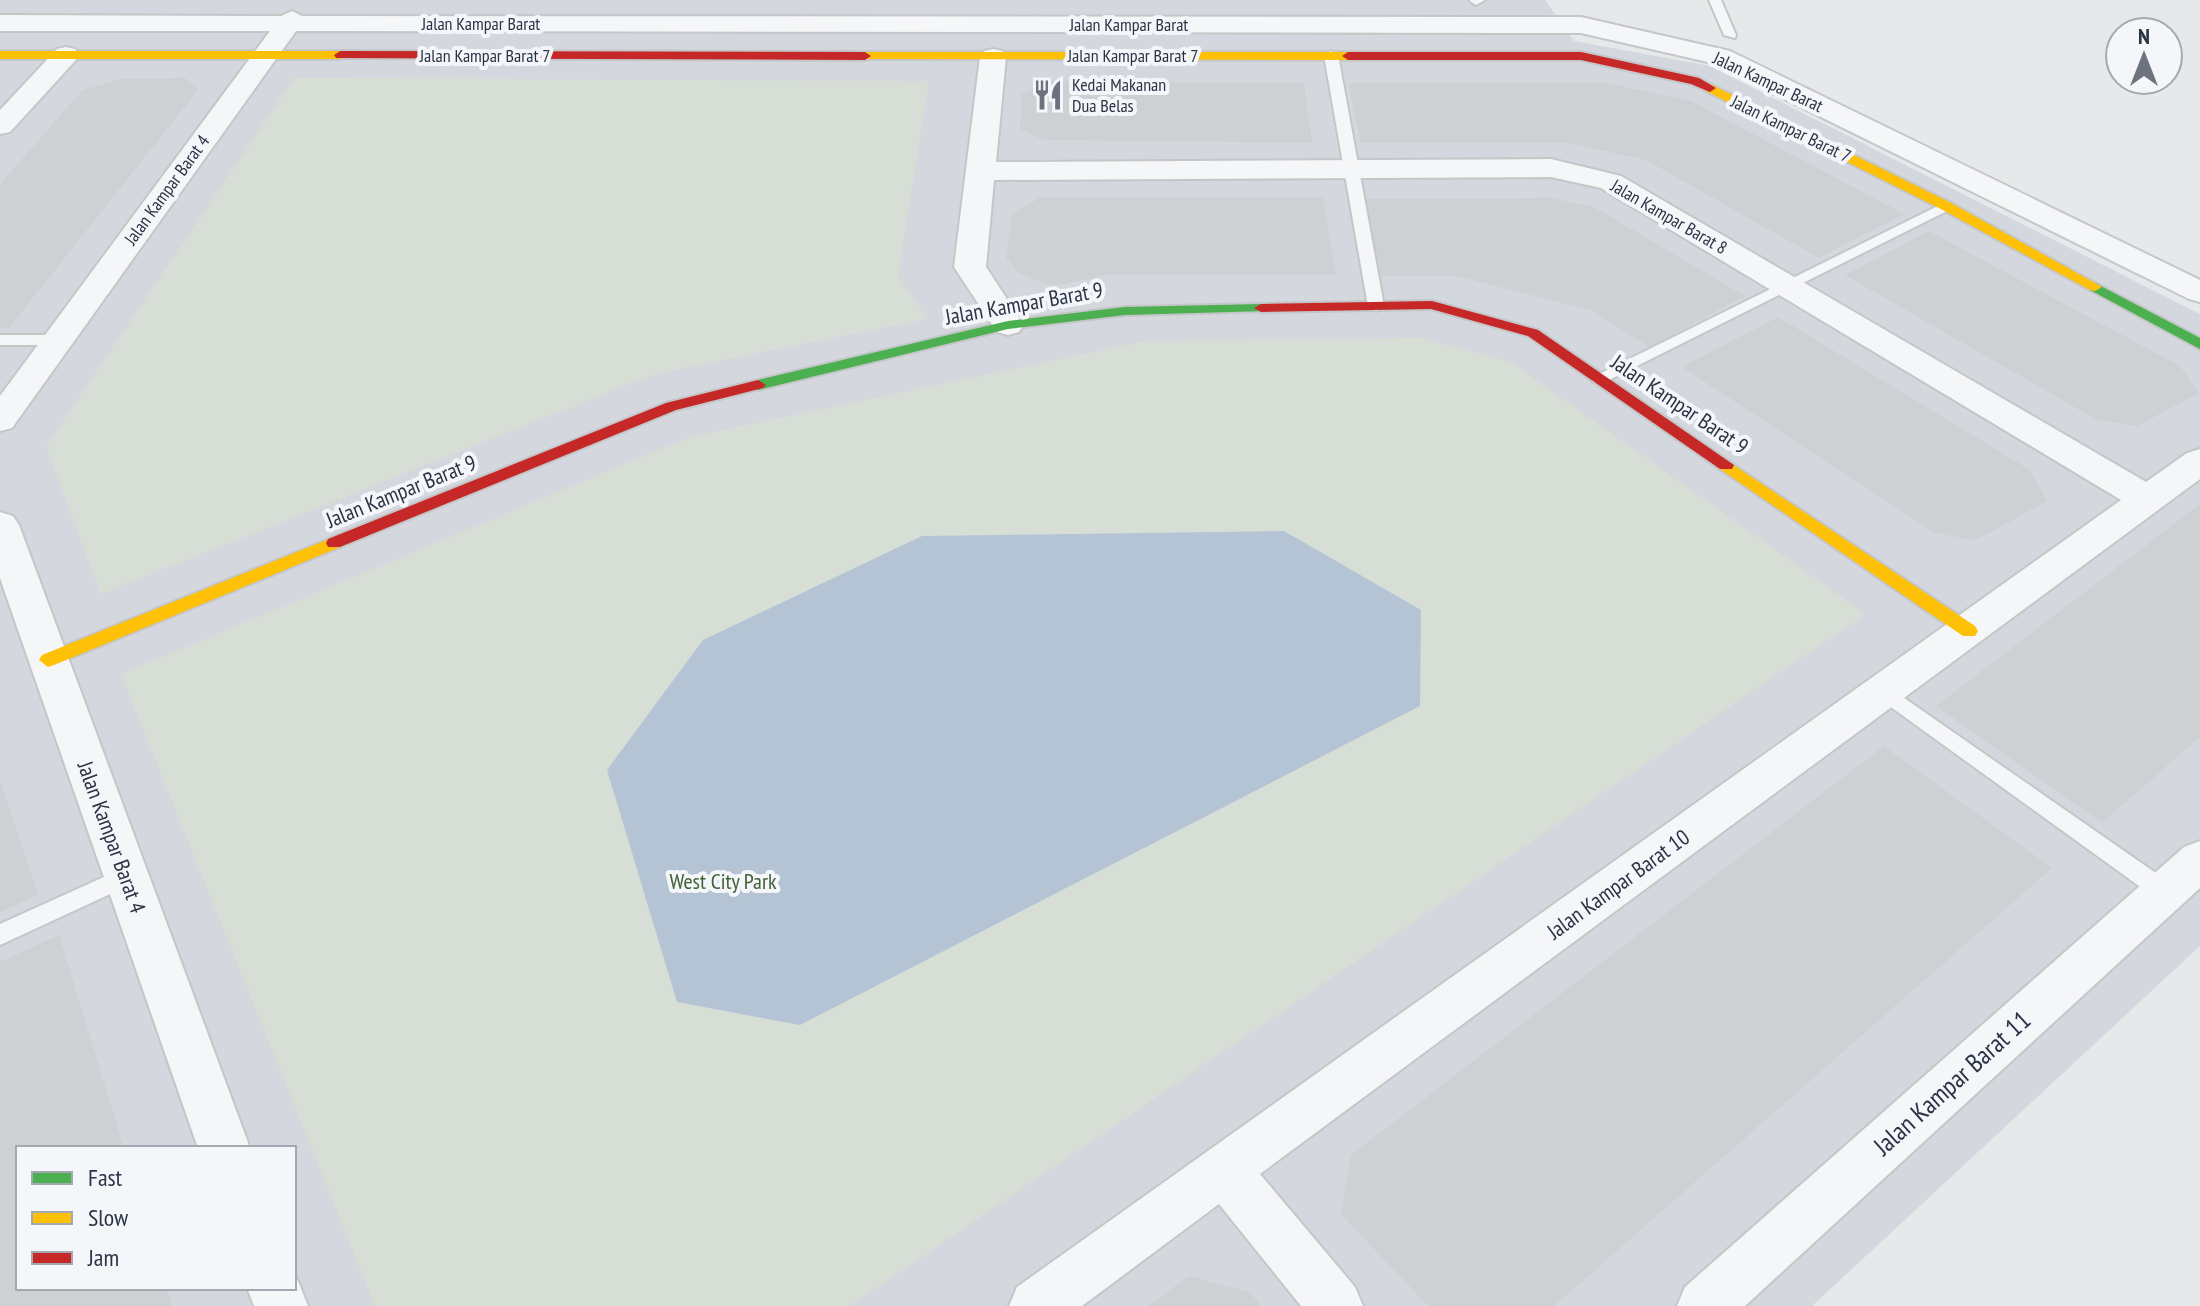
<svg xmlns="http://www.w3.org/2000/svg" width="2200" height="1306" font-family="'PT Sans Narrow',sans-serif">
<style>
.built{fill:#d4d7dd;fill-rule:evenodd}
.green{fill:#d6ded6}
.water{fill:#b4c4d5}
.building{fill:#ced0d3}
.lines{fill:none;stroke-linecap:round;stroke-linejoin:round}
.lane-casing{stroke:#c4c6c8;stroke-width:4}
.street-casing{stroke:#c4c6c8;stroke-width:4}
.fast-casing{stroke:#c4c6c8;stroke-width:4}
.slow-casing{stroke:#c4c6c8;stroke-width:4}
.jam-casing{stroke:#c4c6c8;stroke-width:4}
.lane{fill:#f5f6f7;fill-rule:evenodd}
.street{fill:#f5f6f7;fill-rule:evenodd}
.fast{fill:#4caf50;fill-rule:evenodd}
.slow{fill:#ffc107;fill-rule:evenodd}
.jam{fill:#c62828;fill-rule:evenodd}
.labels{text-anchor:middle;stroke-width:8;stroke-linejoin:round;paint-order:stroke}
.far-street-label{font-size:18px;fill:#2b3445;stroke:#f4f6f9}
.far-poi-label{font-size:18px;fill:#2b3445;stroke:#f4f6f9;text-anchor:start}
.street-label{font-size:22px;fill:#2b3445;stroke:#f4f6f9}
.park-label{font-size:22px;fill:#3f6138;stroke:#f4f6f9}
.near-street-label{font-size:26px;fill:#2b3445;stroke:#f4f6f9}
</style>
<rect width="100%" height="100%" fill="#e6e8ea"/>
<path class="built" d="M0,0H1545L1574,41L1710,66L2200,314V946L1812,1306H0ZM18,1148H294V1288H18Z"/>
<g class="green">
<polygon points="294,78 929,81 898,276 927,319 655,374 101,594 46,447"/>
<polygon points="1421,338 1511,362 1866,614 850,1306 375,1306 121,674 689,437 1145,341"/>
</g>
<polygon class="water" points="1284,531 1421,610 1420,706 800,1025 677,1002 607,770 703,640 922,536"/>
<g class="building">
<polygon points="185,78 198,90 9,328 0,328 0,184 83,90 121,79"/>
<polygon points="1046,81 1304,83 1312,143 1044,140 1020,129 1022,94"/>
<polygon points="1348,83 1607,83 1691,101 1904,214 1819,258 1646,160 1568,143 1361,143"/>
<polygon points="1323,197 1336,275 1107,275 1053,286 1018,273 1006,257 1012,214 1039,198"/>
<polygon points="1552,198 1594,207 1745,296 1649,347 1592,311 1457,276 1381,276 1364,199"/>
<polygon points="1929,231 2180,366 2199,393 2137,426 2097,420 1845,275"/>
<polygon points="1778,317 2030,470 2047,501 1976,540 1935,533 1682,367"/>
<polygon points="2200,504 2200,737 2102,823 1936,706"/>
<polygon points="1884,746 2052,868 1554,1306 1428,1306 1341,1214 1351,1155"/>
<polygon points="0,781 38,895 0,912"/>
<polygon points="59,935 124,1148 18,1148 18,1288 166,1288 172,1306 0,1306 0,962"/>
<polygon points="1189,1276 1250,1292 1261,1306 1148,1306"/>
</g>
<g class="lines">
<g class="lane-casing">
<g id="lane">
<polygon points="1485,0 1476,5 1470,1 1470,0"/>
<polygon points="1709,0 1721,0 1736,35 1735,38 1724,35"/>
<polygon points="1331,51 1338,55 1384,306 1376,311 1368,306 1324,55"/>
<polygon points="1946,202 1951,203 1951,209 1605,382 1593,382 1591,378"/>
<polygon points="0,335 58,335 66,340 58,345 0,345"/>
<polygon points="1884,684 2173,885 2176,892 2173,899 2165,902 2157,899 1877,697 1874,692 1877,687"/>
<polygon points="126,867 134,869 137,876 134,883 0,945 0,924"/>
</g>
</g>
<g class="street-casing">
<g id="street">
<polygon points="292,11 302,16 1581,17 1730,51 2200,280 2200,302 2189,299 1712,63 1581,33 296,31 12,428 0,431 0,396 270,31 0,31 0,15 281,16"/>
<polygon points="66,47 75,49 79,55 75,61 10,132 0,134 0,110 57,49"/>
<polygon points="993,49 1002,51 1006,57 996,162 1551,159 1621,176 2146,482 2187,453 2200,449 2200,479 1260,1174 1355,1287 1363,1306 1301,1306 1219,1204 1082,1306 1009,1306 1017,1287 2121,500 1601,188 1551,177 994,180 986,267 1024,325 1019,332 1008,335 997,332 954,267 980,57 984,51"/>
<polygon points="0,512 13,516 19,525 250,1148 198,1148 0,578"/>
<polygon points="2200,841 2200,888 1745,1306 1677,1306 1685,1287 2184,847"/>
<polygon points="294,1271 308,1306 254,1306 247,1288 294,1288"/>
</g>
</g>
<g class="fast-casing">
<g id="fast">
<polygon points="2095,283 2200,338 2200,349 2090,290 2088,287"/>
<polygon points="1261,304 1266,305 1266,311 1125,315 1008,329 758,390 750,385 758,380 1008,321 1125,307"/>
</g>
</g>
<g class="slow-casing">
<g id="slow">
<polygon points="0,51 340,51 346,55 340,59 0,59"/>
<polygon points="865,52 1348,52 1354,56 1348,60 861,59 859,56"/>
<polygon points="1710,84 1951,203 2102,287 2095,291 2090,290 1941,209 1706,91 1704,88"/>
<polygon points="1726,460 1975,626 1978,631 1975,636 1963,636 1720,469 1718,465 1720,461"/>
<polygon points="334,537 340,539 342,543 340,547 54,665 48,667 39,660 42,655"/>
</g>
</g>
<g class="jam-casing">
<g id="jam">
<polygon points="340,51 865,52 871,56 865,60 336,58 334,55"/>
<polygon points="1581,52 1699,78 1716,88 1710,92 1691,84 1581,60 1348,60 1342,56 1348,52"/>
<polygon points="1432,301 1538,330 1734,465 1732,469 1720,469 1528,336 1431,309 1261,312 1254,308 1261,304"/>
<polygon points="758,380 766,385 763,388 676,410 340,547 328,547 326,543 328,539 666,403"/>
</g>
</g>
<use href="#lane" class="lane"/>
<use href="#street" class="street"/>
<use href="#fast" class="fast"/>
<use href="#slow" class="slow"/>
<use href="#jam" class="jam"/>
</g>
<defs>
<g id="restaurant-bare" transform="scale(2.4)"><path d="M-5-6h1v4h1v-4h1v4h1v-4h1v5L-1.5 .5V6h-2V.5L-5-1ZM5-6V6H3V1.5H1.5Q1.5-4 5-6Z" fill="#6c737f" stroke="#f4f6f9" stroke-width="2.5" paint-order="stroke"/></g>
</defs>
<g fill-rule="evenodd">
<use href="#restaurant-bare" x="1048" y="95"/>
</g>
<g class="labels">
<g class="far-street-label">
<text x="481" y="30">Jalan Kampar Barat</text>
<text x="1129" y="31">Jalan Kampar Barat</text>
<text x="485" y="62">Jalan Kampar Barat 7</text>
<text x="1133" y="62">Jalan Kampar Barat 7</text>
<text transform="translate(1768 82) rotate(25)" y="6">Jalan Kampar Barat</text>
<text transform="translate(1791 129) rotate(26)" y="6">Jalan Kampar Barat 7</text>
<text transform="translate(167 190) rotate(-54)" y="6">Jalan Kampar Barat 4</text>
<text transform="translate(1669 217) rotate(30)" y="6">Jalan Kampar Barat 8</text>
</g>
<g class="far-poi-label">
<text x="1072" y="91">Kedai Makanan<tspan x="1072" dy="21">Dua Belas</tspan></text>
</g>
<g class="street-label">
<text transform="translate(1024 303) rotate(-10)" y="8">Jalan Kampar Barat 9</text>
<text transform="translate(1680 404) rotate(34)" y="8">Jalan Kampar Barat 9</text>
<text transform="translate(401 491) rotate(-22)" y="8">Jalan Kampar Barat 9</text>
<text transform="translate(112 837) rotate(70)" y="8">Jalan Kampar Barat 4</text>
<text transform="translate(1618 884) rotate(-36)" y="8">Jalan Kampar Barat 10</text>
</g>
<g class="park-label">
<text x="723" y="889">West City Park</text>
</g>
<g class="near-street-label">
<text transform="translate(1952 1083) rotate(-42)" y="9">Jalan Kampar Barat 11</text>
</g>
</g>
<rect x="16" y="1146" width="280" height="144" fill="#f4f6f9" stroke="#a4a8b1" stroke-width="2"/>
<rect x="32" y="1172" width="40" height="12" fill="#4caf50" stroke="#a4a8b1" stroke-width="2"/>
<text x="88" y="1186" font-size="24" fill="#2b3445">Fast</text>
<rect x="32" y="1212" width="40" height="12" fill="#ffc107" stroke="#a4a8b1" stroke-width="2"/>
<text x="88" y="1226" font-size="24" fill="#2b3445">Slow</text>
<rect x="32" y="1252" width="40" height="12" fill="#c62828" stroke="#a4a8b1" stroke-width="2"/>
<text x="88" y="1266" font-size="24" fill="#2b3445">Jam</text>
<g transform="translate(2144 56)"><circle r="38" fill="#f4f6f9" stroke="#a4a8b1" stroke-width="2"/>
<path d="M0-6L14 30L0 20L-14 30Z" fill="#6c737f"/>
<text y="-12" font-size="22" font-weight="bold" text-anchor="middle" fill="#2b3445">N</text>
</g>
</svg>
